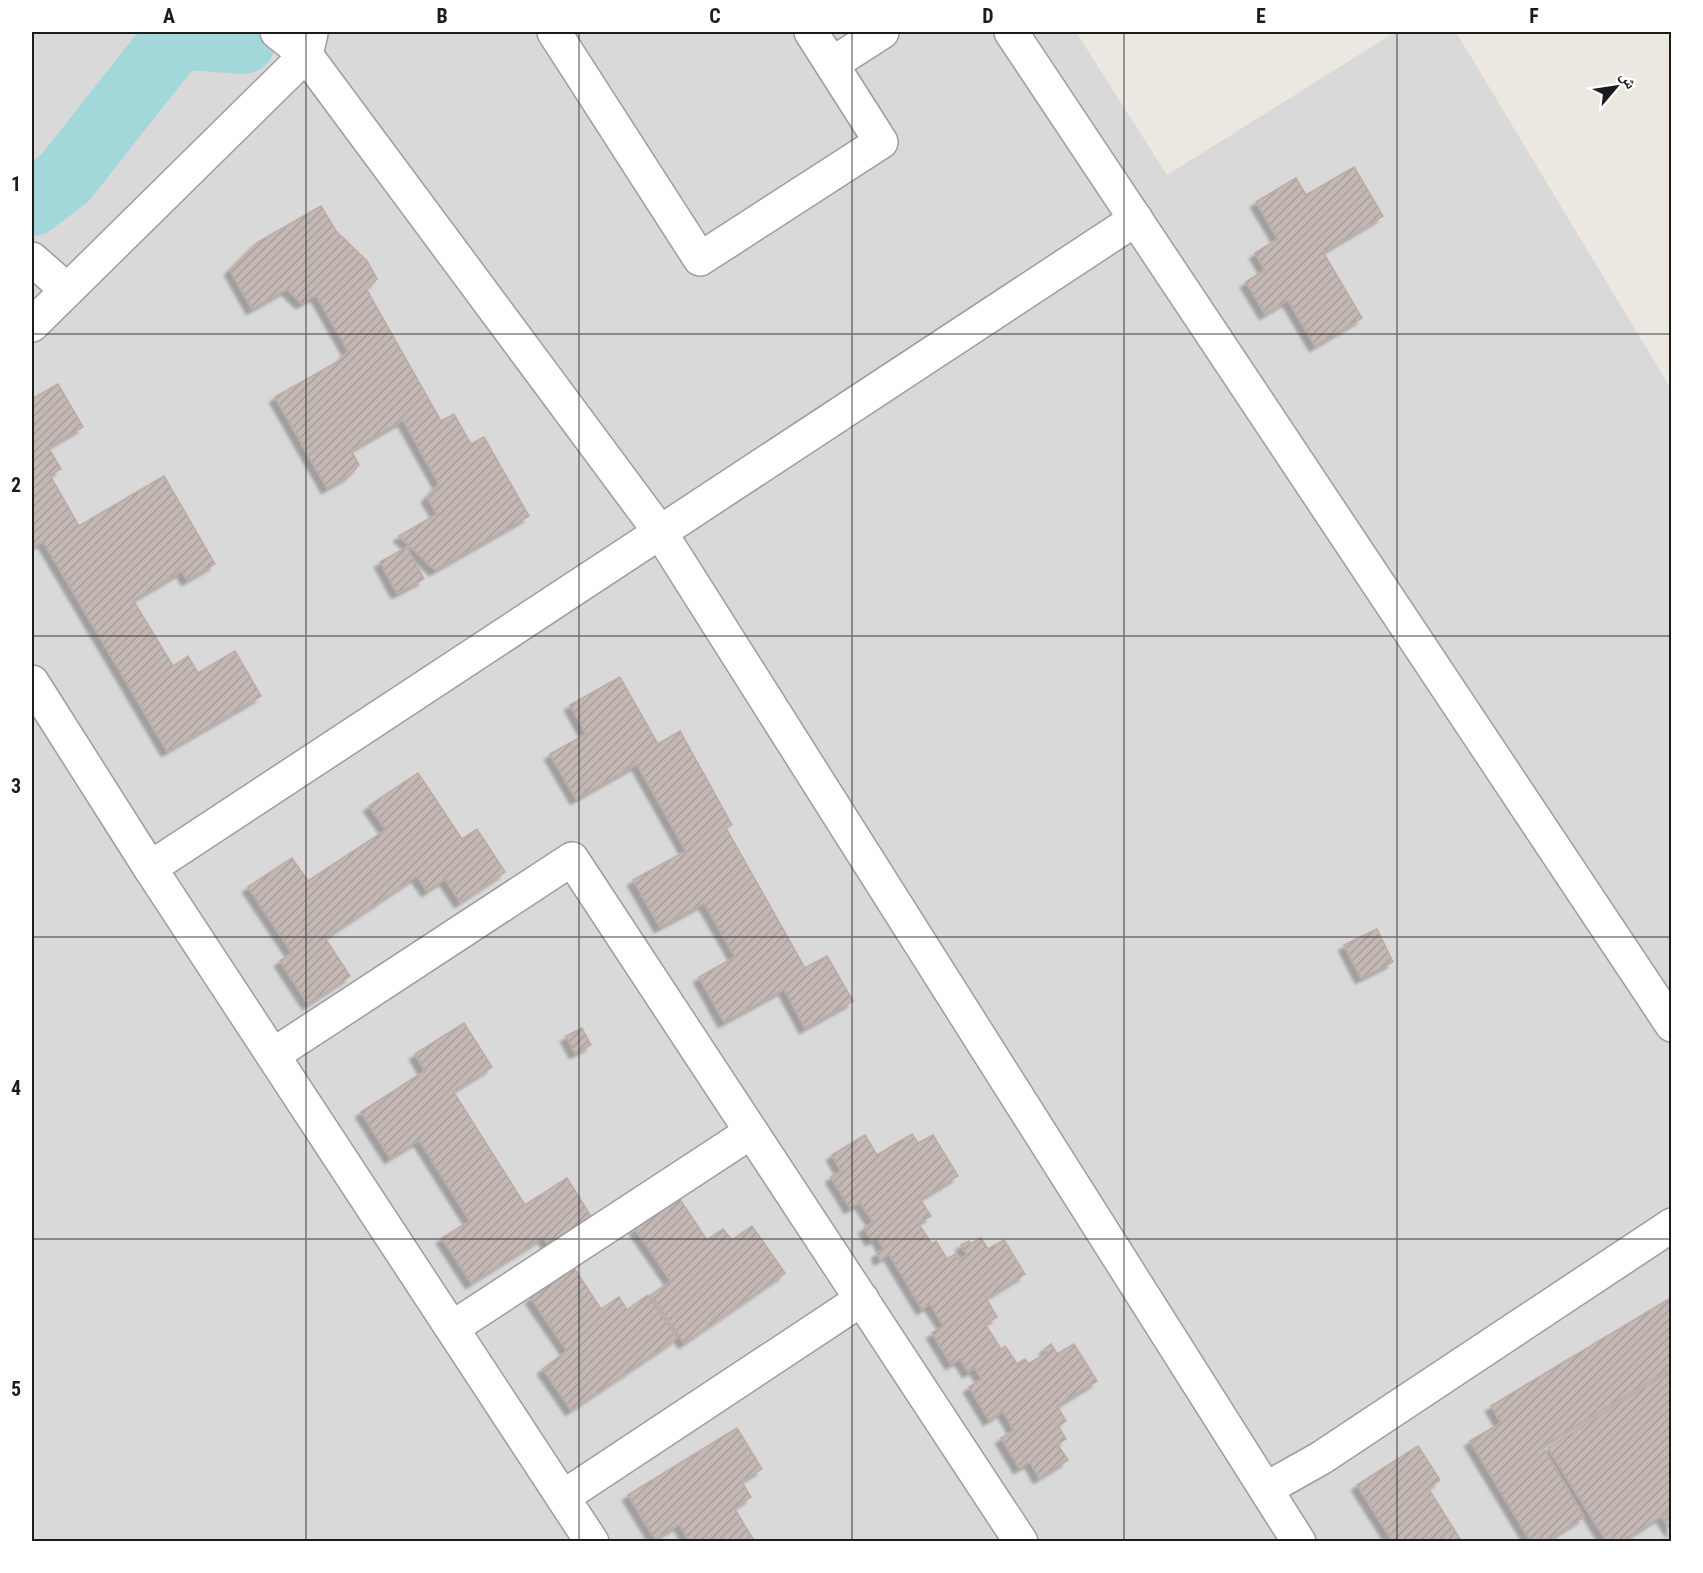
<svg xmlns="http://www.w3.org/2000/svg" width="1703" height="1573" font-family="'Roboto Condensed','Noto Naskh Arabic',sans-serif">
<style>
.residential{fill:#dad9d9}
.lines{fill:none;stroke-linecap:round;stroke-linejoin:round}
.river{stroke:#a2d8da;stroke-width:66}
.building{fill:url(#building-hatch);stroke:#beaaa4;stroke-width:1.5;filter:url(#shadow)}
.minor-casing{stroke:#9d9d9d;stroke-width:36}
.minor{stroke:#fff;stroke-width:33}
.grid{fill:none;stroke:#1c1c1c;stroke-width:1.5;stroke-opacity:0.55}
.neatline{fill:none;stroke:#1c1c1c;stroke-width:2}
.grid-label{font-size:20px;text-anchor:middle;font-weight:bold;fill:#1c1c1c}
</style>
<defs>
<pattern id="building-hatch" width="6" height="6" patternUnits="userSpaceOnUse" patternTransform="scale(1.5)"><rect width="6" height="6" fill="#c4b8b5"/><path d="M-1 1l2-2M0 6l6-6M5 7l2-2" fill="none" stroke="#a89e9b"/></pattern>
<filter id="shadow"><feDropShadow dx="-5.5" dy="5.5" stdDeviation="1.5" flood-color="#0004"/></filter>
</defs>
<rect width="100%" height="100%" fill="#ede7e1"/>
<polygon class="residential" points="32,32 1076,32 1167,175 1395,32 1456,32 1671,389 1671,1541 32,1542"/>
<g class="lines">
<polyline class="river" points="32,203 65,178 177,36 243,41 244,32"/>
</g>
<g class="building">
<polygon points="1354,167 1383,216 1323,252 1362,318 1315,346 1288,300 1265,314 1246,282 1265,270 1255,253 1278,239 1256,202 1296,178 1306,195"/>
<polygon points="321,206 336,231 367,261 377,279 367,290 441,421 454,414 471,444 484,437 529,516 435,570 399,536 437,514 427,497 439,484 403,420 351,450 359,465 350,475 327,488 275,397 339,361 348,351 316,295 301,303 287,289 252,309 230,270 258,242"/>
<polygon points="58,384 83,427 48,447 61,469 50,475 79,526 164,476 215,564 187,580 182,571 133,600 173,666 188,656 198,673 235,651 261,696 167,751 43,541 32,548 32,399"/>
<polygon points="407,547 424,579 397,593 380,562"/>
<polygon points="620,677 658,744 680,731 732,825 726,828 805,968 827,956 853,1001 805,1028 784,989 724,1022 699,977 735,957 704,903 660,927 633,880 686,851 637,764 576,799 550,754 586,734 570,705"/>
<polygon points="418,773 462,839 477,829 505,872 460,902 445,879 427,891 417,876 325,938 350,976 308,1004 280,961 292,953 248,887 292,858 308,881 386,830 369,806"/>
<polygon points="1377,929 1393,962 1361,978 1344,945"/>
<polygon points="464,1023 492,1067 453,1091 525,1205 567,1178 594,1221 551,1248 543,1237 471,1283 442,1238 470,1221 419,1140 390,1158 361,1112 425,1071 415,1054"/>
<polygon points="582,1028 591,1045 575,1053 566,1036"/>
<polygon points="912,1134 918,1143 933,1135 958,1176 920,1199 931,1216 918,1223 932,1244 936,1241 947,1259 955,1254 959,1260 967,1255 961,1245 969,1241 970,1244 981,1238 988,1249 1004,1240 1025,1274 986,1298 997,1317 985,1324 1001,1349 1005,1346 1017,1364 1025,1359 1028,1364 1047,1353 1045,1349 1051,1344 1057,1354 1074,1344 1097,1381 1057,1406 1066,1421 1058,1426 1066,1439 1057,1444 1068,1460 1039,1478 1030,1462 1019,1468 1001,1438 1014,1430 1003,1411 989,1420 969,1387 982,1379 975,1368 968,1372 960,1359 951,1364 932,1333 944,1326 930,1304 922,1309 889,1254 880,1260 877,1253 884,1249 877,1237 871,1240 864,1228 873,1222 860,1202 850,1208 831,1177 841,1171 832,1155 865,1135 877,1155"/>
<polygon points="679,1198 707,1240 723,1229 732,1240 752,1226 785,1273 684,1343 651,1295 671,1281 635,1229"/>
<polygon points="574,1268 601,1309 619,1297 627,1310 648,1295 677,1338 571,1410 543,1369 567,1351 531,1298"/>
<polygon points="1672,1297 1672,1368 1542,1446 1584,1517 1545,1542 1531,1542 1470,1441 1501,1423 1491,1406"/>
<polygon points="1672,1370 1672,1509 1621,1542 1607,1542 1548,1448"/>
<polygon points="737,1428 762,1469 741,1481 751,1497 734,1508 755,1542 690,1542 679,1524 655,1539 628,1495"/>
<polygon points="1418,1446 1440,1480 1428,1488 1462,1542 1393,1542 1357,1485"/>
<polygon points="1672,1511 1672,1532 1662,1517"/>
</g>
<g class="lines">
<g class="minor-casing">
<g id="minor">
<polyline points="277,32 306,55 660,532 1299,1542"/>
<polyline points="554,32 700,259 881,142 811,32"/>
<polyline points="1011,32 1672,1025"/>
<polyline points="832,64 882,32"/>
<polyline points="32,259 67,290"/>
<polyline points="32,325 306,55 311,33"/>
<polyline points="32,682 150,868"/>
<polyline points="273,1055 572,859 1021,1542"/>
<polyline points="452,1328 751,1132"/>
<polyline points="1266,1489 1321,1458 1672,1225"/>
<polyline points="563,1497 862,1299"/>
<polyline points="592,1542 150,868 1136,219"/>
</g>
</g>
<use href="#minor" class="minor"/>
</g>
<path class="grid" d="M306,32V1542M579,32V1542M852,32V1542M1124,32V1542M1397,32V1542M32,334H1672M32,636H1672M32,937H1672M32,1239H1672"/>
<rect width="1703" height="1573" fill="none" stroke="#ffffff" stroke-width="66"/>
<g transform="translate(1616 87) rotate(61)" stroke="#ffffff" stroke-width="4.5" paint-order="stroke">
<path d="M0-4.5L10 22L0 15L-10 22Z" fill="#1c1c1c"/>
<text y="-9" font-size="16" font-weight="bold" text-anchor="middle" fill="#1c1c1c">ش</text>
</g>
<rect x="33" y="33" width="1637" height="1507" class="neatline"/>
<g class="grid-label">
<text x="169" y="23">A</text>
<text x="442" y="23">B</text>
<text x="715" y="23">C</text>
<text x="988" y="23">D</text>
<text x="1261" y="23">E</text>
<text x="1534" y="23">F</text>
<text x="16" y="191">1</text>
<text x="16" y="492">2</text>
<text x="16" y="793">3</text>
<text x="16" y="1095">4</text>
<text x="16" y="1396">5</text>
</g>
</svg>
